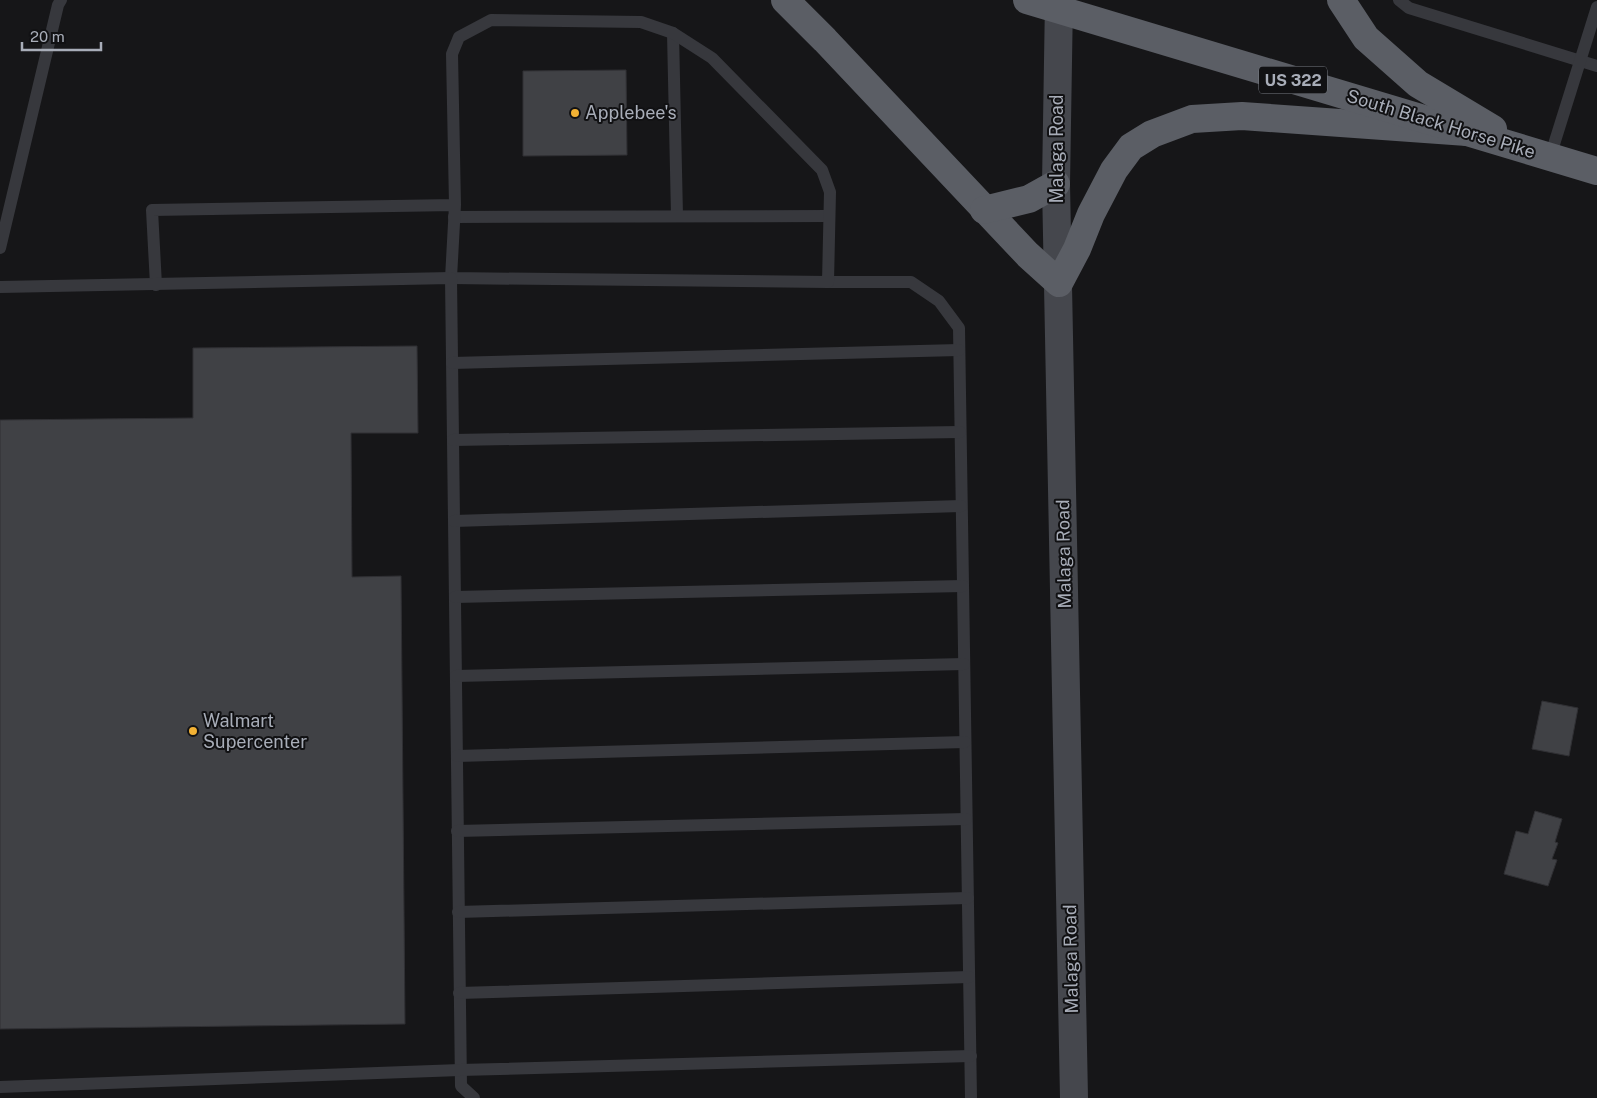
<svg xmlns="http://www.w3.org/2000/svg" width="1597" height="1098" font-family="'Public Sans',sans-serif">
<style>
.building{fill:#404145;stroke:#303034}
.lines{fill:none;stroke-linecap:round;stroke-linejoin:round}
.service{stroke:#37383d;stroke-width:12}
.secondary{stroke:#45474d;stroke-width:28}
.trunk{stroke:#5b5e65;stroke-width:28}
.poi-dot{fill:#f2b134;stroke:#111113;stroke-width:2}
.labels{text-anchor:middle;stroke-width:4;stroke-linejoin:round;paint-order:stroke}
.shield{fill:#111113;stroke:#7b7e86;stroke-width:1}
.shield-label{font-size:16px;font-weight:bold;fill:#a8adb8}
.poi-label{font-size:18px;fill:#a8adb8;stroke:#111113;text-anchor:start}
.street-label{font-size:18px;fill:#a8adb8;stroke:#111113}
</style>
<rect width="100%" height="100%" fill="#161618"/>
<g class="building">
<polygon points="626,70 627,155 523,156 523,71"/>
<polygon points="417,346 418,433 351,433 352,577 401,576 405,1024 0,1029 0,420 193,418 193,348"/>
<polygon points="1542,701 1578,708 1569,756 1532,749"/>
<polygon points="1535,811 1562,819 1555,842 1558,843 1552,859 1557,860 1548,886 1504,874 1516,831 1528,834"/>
</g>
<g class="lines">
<g class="service">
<polyline points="1399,0 1409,8 1597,66"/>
<polyline points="673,33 677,216"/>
<polyline points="1550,157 1597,7"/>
<polyline points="454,217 829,216"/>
<polyline points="0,248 58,5 61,0"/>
<polyline points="828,282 911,282 939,301 959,328 971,1098"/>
<polyline points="156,285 152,210 455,205 452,54 459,37 491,20 641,22 673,33 712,58 822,170 830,192 828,282 451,278 455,205"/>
<polyline points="0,287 451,278 461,1086 474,1098"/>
<polyline points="452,363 959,350"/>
<polyline points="453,440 960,432"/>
<polyline points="454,521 961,506"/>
<polyline points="455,597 963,586"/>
<polyline points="456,676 964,664"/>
<polyline points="457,756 965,742"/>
<polyline points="457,831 966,819"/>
<polyline points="458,912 968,898"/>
<polyline points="459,993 969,977"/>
<polyline points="0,1087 460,1070 971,1056"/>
</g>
<polyline class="secondary" points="1059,0 1056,184 1074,1098"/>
<g class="trunk">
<polyline points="785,0 825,40 1028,255 1059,283 1077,249 1091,214 1114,170 1131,147 1152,134 1192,119 1242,116 1467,132"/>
<polyline points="1027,0 1597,171"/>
<polyline points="1341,0 1366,38 1418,84 1493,129"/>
<polyline points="984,210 1029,199 1056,184"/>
</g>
</g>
<g class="poi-dot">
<circle cx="575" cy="113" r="5"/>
<circle cx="193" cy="731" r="5"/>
</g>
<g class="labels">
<rect class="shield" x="1259" y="66.5" width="68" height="27" rx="4"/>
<g class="shield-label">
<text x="1293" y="86">US 322</text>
</g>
<g class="poi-label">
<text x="585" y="119">Applebee's</text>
<text x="203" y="727">Walmart<tspan x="203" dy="21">Supercenter</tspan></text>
</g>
<g class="street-label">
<text transform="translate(1441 124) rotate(17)" y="6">South Black Horse Pike</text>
<text transform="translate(1057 149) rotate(-90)" y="6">Malaga Road</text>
<text transform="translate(1064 554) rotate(-91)" y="6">Malaga Road</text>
<text transform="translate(1071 959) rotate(-91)" y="6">Malaga Road</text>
</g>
</g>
<path d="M22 42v8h79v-8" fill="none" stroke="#a8adb8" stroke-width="2.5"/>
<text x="30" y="42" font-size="15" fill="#a8adb8" stroke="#111113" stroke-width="4" paint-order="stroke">20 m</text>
</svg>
